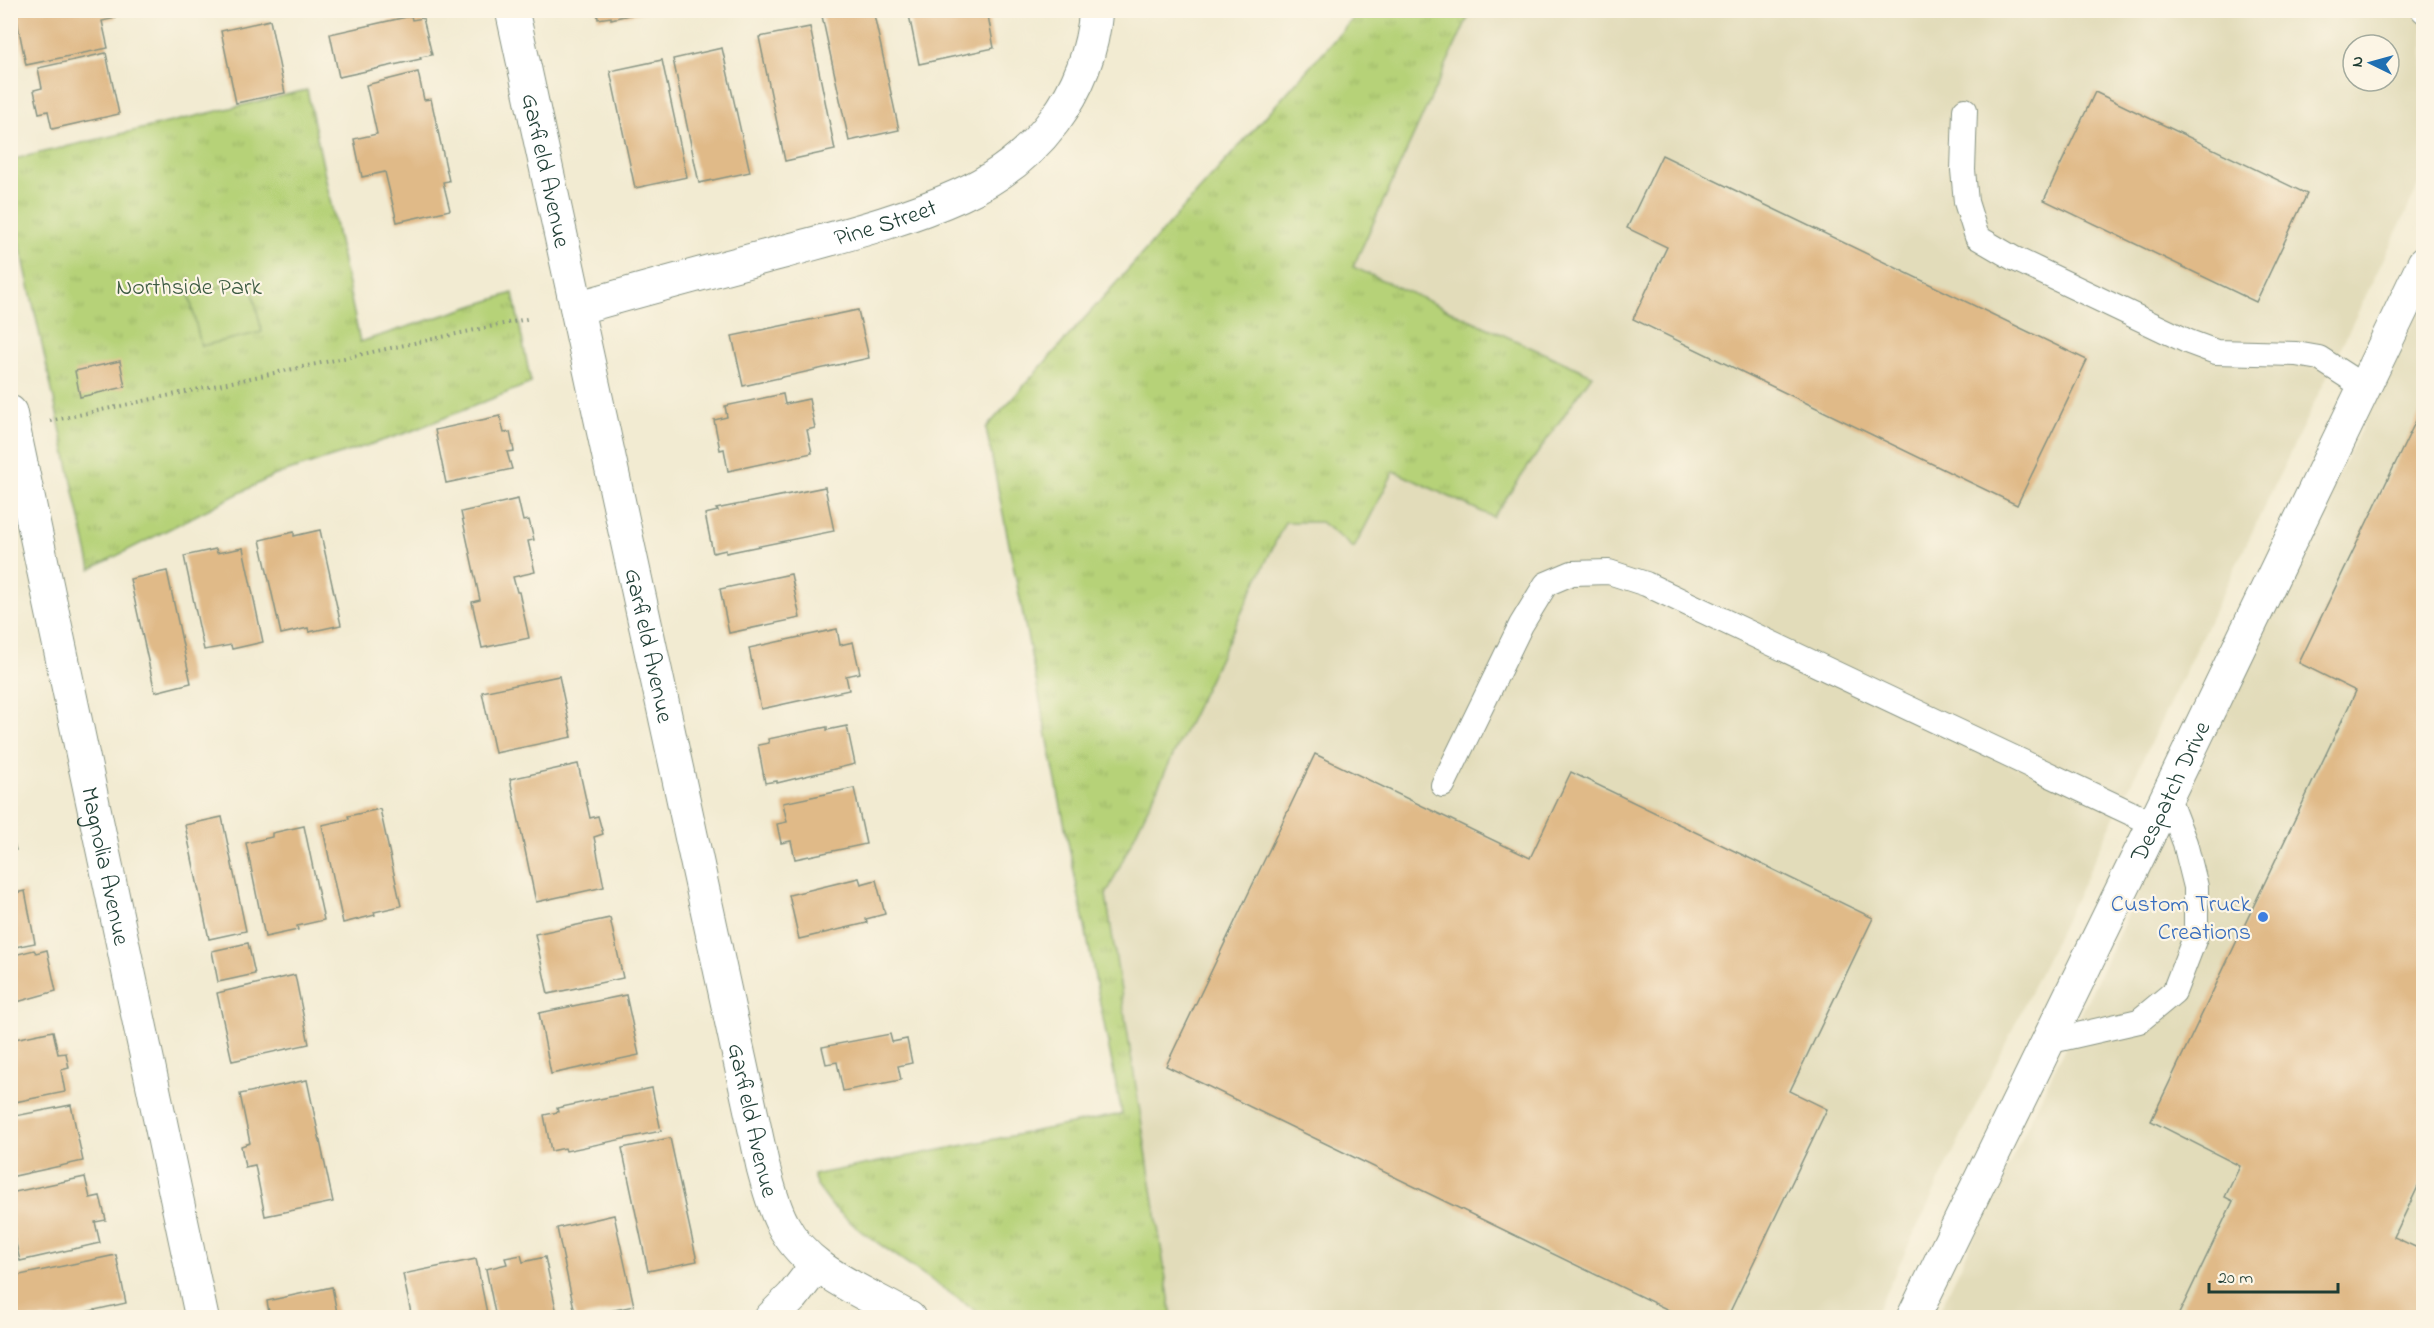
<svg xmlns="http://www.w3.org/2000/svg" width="2434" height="1328" font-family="'Indie Flower',sans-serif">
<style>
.built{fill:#e2dcba;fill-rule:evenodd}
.grass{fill:url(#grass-tufts);stroke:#6a8856;stroke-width:1.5}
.garden{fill:#b6d278;stroke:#6a8856;stroke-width:1.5}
.building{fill:#e0ba88}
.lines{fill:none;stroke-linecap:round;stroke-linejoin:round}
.lane-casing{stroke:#889483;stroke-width:26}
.street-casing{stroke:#889483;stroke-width:35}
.path{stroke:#889483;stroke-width:4;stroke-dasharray:1.5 4.5;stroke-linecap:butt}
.lane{stroke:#fff;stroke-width:24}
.street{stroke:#fff;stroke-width:33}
.shop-dot{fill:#3f7fe0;stroke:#fcf5e5;stroke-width:2}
.labels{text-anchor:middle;stroke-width:4.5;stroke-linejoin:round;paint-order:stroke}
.street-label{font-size:24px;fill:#1f3d34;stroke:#fcf5e5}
.park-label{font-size:24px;fill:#3d5b42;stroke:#fcf5e5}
.shop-label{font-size:24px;fill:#366cbe;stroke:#fcf5e5;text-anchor:end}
</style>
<defs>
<pattern id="grass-tufts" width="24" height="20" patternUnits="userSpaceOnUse" patternTransform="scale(1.5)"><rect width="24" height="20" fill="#b6d278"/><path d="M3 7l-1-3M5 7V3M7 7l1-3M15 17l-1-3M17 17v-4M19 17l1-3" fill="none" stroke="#9cb568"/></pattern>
</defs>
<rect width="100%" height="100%" fill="#fcf5e5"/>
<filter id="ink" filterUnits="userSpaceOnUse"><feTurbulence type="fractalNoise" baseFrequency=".0167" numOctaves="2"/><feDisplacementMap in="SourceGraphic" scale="12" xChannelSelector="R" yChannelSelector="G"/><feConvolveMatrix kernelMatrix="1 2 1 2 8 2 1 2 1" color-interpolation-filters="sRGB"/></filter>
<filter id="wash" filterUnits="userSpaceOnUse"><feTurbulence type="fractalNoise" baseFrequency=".008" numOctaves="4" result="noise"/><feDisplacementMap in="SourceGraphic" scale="24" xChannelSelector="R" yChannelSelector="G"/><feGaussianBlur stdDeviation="1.35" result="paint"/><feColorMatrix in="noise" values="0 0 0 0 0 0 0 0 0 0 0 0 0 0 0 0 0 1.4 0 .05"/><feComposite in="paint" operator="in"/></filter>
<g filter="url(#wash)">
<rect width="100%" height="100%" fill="#f2ebd2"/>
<g class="built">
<path d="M1471,11H2423V177L1874,1317H1172L1106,895L1286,522H1321L1393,471L1592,375L1353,267ZM2353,45H2389V81H2353Z"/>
<polygon points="2423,301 2423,1317 1936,1318 2257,644"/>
</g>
<g class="grass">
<polygon points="1360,11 1471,11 1353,267 1592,375 1493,517 1394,471 1354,548 1321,522 1285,522 1106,895 1172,1317 985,1317 862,1232 832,1206 817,1186 813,1175 1122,1114 986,428"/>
<polygon points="307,90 360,342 513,293 531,383 409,432 273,476 91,569 11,203 10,160"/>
</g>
<polygon class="garden" points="250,280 262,332 201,346 189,294"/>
<g id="blocks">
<g class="building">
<polygon points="15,10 114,10 116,18 102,21 108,48 26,65"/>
<polygon points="597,10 647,10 647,11 611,19 611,17 598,19"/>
<polygon points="848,10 873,10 899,130 849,141 822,16"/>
<polygon points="908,10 987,10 994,48 919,64"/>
<polygon points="411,16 412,20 423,18 432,55 420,57 421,59 339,77 330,34"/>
<polygon points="270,20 285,93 236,103 221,31"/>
<polygon points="810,27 835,150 785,161 759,37"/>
<polygon points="722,48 750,172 699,183 673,59"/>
<polygon points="106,53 119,114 52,129 48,111 39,113 34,90 42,88 38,68"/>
<polygon points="662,60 687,177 635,188 610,71"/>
<polygon points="418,72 424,100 431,99 449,181 443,182 450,210 397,222 385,172 362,177 354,139 377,134 366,85"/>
<polygon points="2095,92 2307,194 2256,302 2044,200"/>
<polygon points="1662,155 2087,360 2017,505 1633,319 1667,247 1627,228"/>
<polygon points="858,310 869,358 743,386 732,336"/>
<polygon points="120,361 125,387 80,397 75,371"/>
<polygon points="783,394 785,404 809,399 815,428 807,430 812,453 728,471 724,449 720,450 714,420 727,417 725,406"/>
<polygon points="2424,404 2424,1174 2394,1237 2424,1251 2424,1318 2177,1318 2233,1201 2225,1197 2240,1166 2151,1121 2356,691 2299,663"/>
<polygon points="500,416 504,433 510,432 514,451 507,452 512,469 446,483 435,430"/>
<polygon points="825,487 834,531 726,553 726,550 713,553 705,514 718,511 716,509"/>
<polygon points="518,499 523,521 529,520 534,540 528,541 535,572 513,577 517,592 519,592 529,638 482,648 472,602 480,600 461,512"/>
<polygon points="320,530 341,625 309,632 308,628 281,634 260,540 294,532 294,536"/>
<polygon points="243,548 263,642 232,649 231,645 204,650 184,556 216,549 217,553"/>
<polygon points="167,571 191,683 155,692 130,579"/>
<polygon points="791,574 800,618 729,633 720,589"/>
<polygon points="837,629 840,645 853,642 860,673 846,676 849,690 761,709 749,648"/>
<polygon points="559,676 572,737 495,753 482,692"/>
<polygon points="847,726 855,764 777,783 777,781 765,783 758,745 769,743 768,739 827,727 827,730"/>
<polygon points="1315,754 1530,858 1571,772 1873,918 1790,1091 1827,1109 1727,1318 1685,1318 1166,1066"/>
<polygon points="578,764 590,818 598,816 603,834 594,837 604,887 536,902 510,779"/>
<polygon points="854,788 866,844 795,859 791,841 781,843 777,824 787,822 783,803"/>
<polygon points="380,809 401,906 374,912 375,915 343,923 322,825 349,819 348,816"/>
<polygon points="222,817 246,931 209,939 185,825"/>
<polygon points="304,826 324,920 297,926 298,930 265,937 246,843 272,837 272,833"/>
<polygon points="10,830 16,850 10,852"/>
<polygon points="859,878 861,884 876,880 885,914 866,919 867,923 799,939 789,895"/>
<polygon points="25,891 35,943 10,948 10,894"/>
<polygon points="610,918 623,978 548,994 535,934"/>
<polygon points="248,943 255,974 218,982 212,951"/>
<polygon points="34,950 36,953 47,950 56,991 10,1004 10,956"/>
<polygon points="295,975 309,1044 232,1061 217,993"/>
<polygon points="626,995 639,1055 551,1074 539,1013"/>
<polygon points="53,1031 58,1054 66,1053 69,1068 61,1070 65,1092 10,1103 10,1040"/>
<polygon points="890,1034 892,1042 907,1039 912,1063 898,1066 901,1080 843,1091 837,1062 826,1064 822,1047"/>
<polygon points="307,1080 333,1202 265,1216 255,1165 245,1167 241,1146 250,1143 240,1094"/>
<polygon points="652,1088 661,1131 566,1151 565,1148 551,1151 544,1115 558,1112 557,1108"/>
<polygon points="71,1105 83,1161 10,1177 10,1117"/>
<polygon points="670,1138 697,1261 648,1271 622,1148"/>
<polygon points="85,1177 90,1198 100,1196 106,1220 95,1222 100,1243 20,1261 10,1218 10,1193"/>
<polygon points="614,1215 634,1306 576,1318 557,1228"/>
<polygon points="116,1255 126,1303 59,1318 10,1318 10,1277"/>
<polygon points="521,1255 523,1262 545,1257 558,1318 496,1318 486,1269 507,1264 505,1258"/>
<polygon points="476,1259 488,1318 412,1318 403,1274"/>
<polygon points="332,1287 338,1318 270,1318 267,1301"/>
</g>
</g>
</g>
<g filter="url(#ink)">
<use href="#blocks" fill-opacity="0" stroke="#889483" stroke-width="1.5"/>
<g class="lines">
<g class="lane-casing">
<g id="lane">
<polyline points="2423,10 2424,11"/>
<polyline points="1965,110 1963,170 1966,202 1977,237 2013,258 2189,342 2216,352 2296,354 2319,358 2364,387"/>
<polyline points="1443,785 1521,625 1546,584 1572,573 1609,572 1646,584 2154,824"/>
<polyline points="2047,1042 2139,1021 2174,992 2196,935 2196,887 2185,843 2167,796"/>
</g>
</g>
<g class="street-casing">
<g id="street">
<path id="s1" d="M512,10L763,1167C768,1185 773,1206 782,1223C807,1273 864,1291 909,1318"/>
<path id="s2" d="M577,308C645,289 714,270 783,252C841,236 905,220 960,195C1036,161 1089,94 1096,10"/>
<path id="s3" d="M10,412L202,1318"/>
<polyline points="771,1318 793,1296 816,1266"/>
<path id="s4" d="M1913,1318L2154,824L2424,263"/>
</g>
</g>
<polyline class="path" points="50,421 531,318"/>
<use href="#lane" class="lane"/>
<use href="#street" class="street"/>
</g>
</g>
<circle class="shop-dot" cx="2263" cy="917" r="6"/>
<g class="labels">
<g class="street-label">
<text dy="8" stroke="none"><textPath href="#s1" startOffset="164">Garfield Avenue</textPath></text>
<text dy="8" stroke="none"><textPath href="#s2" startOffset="320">Pine Street</textPath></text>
<text dy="8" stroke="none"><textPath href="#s1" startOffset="650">Garfield Avenue</textPath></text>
<text dy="8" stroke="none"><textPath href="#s4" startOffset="586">Despatch Drive</textPath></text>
<text dy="8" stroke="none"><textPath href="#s3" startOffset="464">Magnolia Avenue</textPath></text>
<text dy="8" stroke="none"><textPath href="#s1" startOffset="1136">Garfield Avenue</textPath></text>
</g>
<g class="park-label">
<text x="189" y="294">Northside Park</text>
</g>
<g class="shop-label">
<text x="2251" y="911">Custom Truck<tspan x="2251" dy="28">Creations</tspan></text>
</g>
</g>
<rect width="2434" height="1328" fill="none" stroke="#fcf5e5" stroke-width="36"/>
<g transform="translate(2371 63) rotate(275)"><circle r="28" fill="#fcf5e5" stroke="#a4ab9e" stroke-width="1.5"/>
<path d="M0-4.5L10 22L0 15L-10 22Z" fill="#1f6fb2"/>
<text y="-9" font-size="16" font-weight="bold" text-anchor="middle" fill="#1f3d34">N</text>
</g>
<path d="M2209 1283v9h129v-9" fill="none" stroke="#1f3d34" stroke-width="3"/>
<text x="2218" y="1283" font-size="18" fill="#1f3d34" stroke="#fcf5e5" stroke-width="4.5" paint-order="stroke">20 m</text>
</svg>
